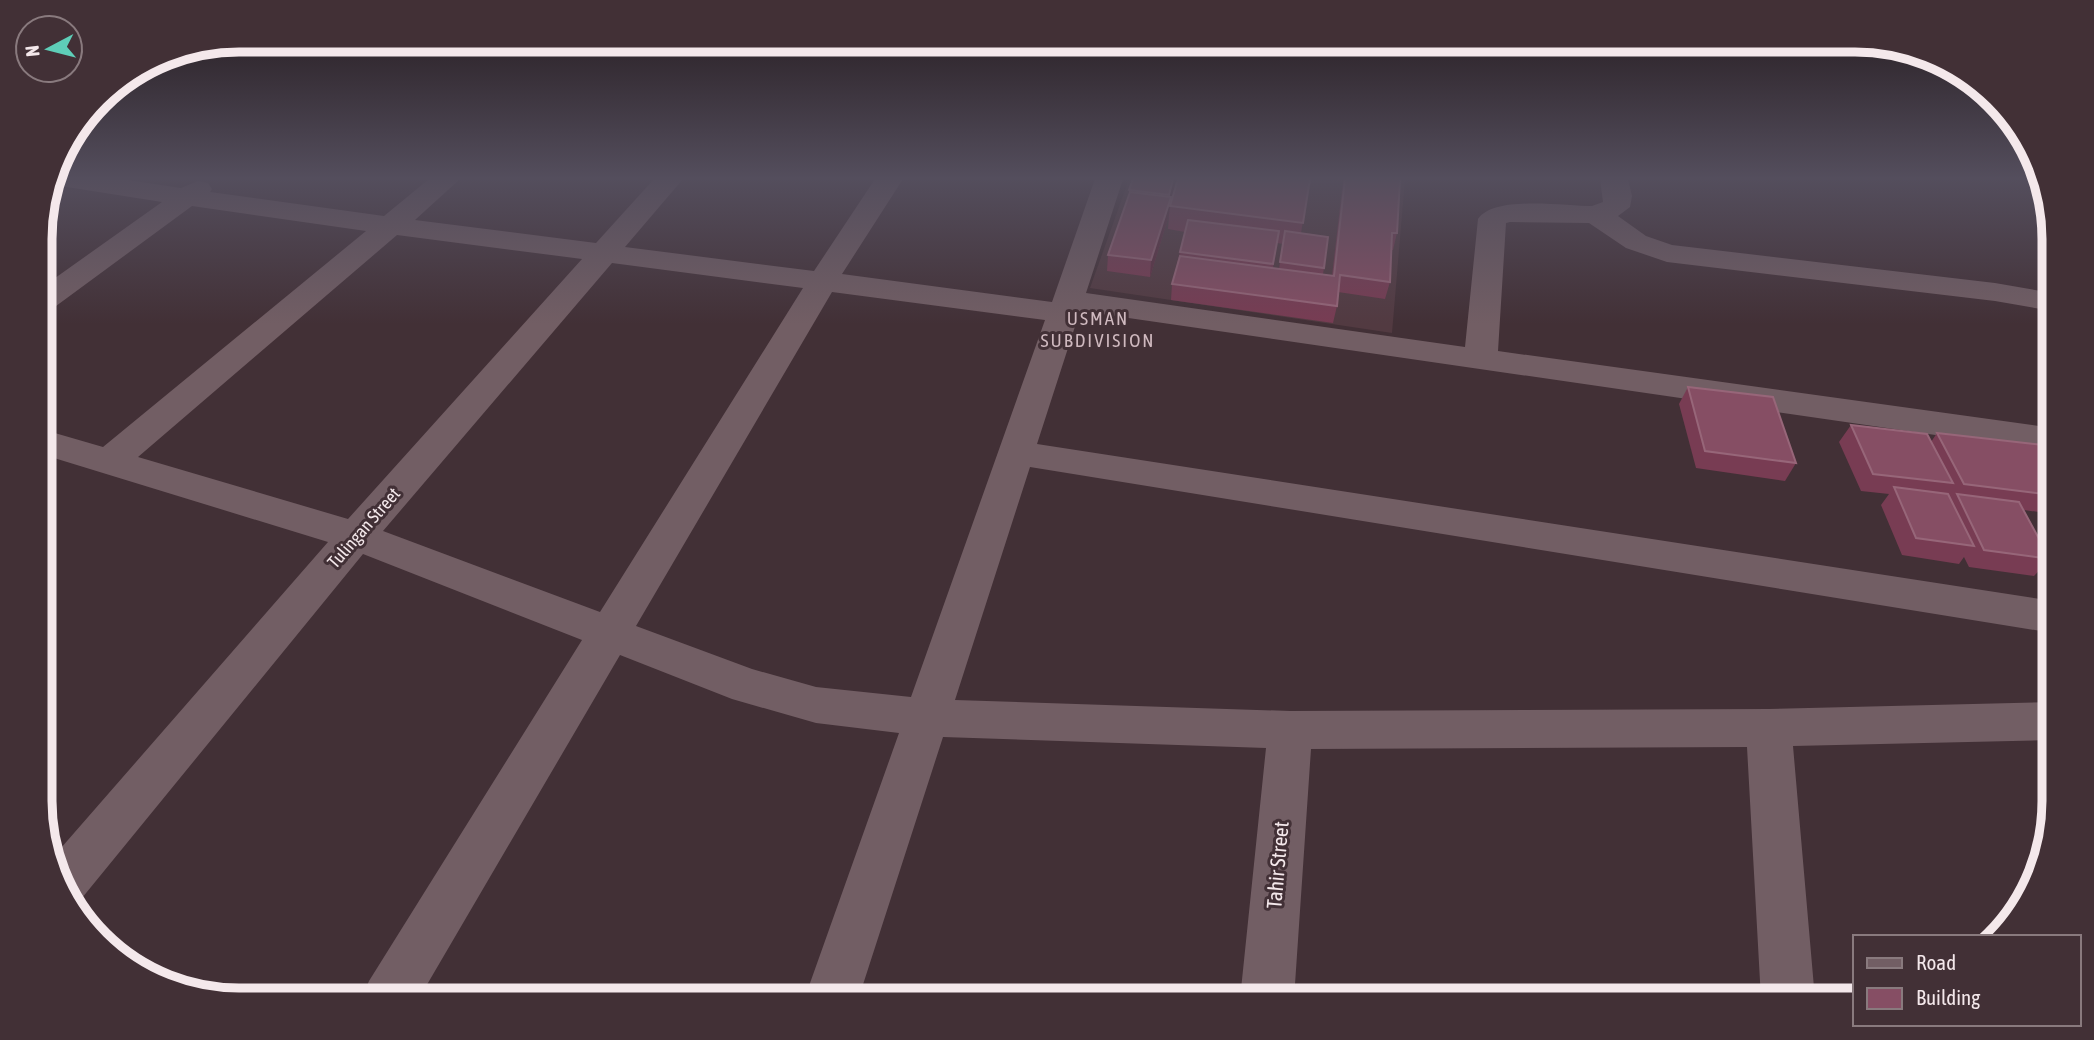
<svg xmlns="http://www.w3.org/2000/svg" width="2094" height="1040" font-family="'Asap Condensed',sans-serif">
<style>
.built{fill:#523a41}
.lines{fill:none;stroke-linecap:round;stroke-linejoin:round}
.minor{fill:#725e64;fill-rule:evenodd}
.wall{fill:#783c53;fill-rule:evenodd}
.shaded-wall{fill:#5d2f41}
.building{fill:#864e64;stroke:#976679;stroke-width:2}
.labels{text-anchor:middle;stroke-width:6;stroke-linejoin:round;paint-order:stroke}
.street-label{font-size:18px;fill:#f4e8eb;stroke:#423036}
.neighbourhood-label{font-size:19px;letter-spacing:2px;fill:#cfb9bf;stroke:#423036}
.near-street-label{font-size:21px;fill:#f4e8eb;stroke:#423036}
.rim{fill:none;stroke:#f4e8eb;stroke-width:9}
</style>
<rect width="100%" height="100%" fill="#423036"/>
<polygon class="built" points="1129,179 1405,179 1392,333 1090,288"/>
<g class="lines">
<path class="minor" d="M53,179H121L181,188L198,181L208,183L212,189L210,192L384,216L429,179H460L415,220L596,243L654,179H683L625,247L814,271L875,179H903L842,274L1052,302L1095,179H1123L1086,293L1465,347L1478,219C1494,195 1565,206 1592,206L1603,202L1600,179H1628L1632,196L1630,207L1618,216L1646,236L1672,245L1995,283L2052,293V311L1995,301L1667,262L1626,248L1589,223L1510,222L1506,223L1498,351L2053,428V452L1080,311L1037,444L2053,601V633L1030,467L955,700L1290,711L1769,709L2053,702L2054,740L1793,746L1815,999H1761L1747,747L1311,749L1294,999H1240L1266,748L943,737L858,1000H804L899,733L816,723L732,699L620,655L418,1000H361L369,981L582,640L363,554L82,898L73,901L54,856L328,542L41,454V429L103,447L366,231L192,206L52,309L41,311V288L162,202L67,187L57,185ZM397,235L582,259L348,519L138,457ZM612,263L803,288L600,612L383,531ZM832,292L1045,320L911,697L816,687L752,669L636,626Z"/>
</g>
<g class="wall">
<path d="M1133,179H1177L1171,199L1170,204L1310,179L1301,233L1324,268L1323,274L1332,276L1343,181L1320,179H1400L1397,233L1393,250H1391L1390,282L1385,299L1338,292L1337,306L1333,323L1171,300L1172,284L1185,232L1168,229L1169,215L1150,277L1107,271L1108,255L1129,195V190ZM1277,243L1283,244L1279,269L1273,268Z"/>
<polygon points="1688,387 1796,463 1785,481 1696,468 1679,404"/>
<polygon points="1851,425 1931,442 1937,433 2053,448 2053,514 2024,510 2050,559 2034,576 1969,567 1964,557 1959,564 1902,555 1881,505 1889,494 1861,491 1839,442"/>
</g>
<polygon class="shaded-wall" points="1173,179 1177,179 1171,199 1169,215 1150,277 1151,260 1167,209 1169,195"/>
<g class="building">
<polygon points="1133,179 1173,179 1169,195 1129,190"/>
<polygon points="1178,179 1310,179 1303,223 1170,206"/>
<polygon points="1345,179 1400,179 1397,233 1392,233 1390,282 1340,275 1337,306 1172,284 1180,256 1334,276"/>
<polygon points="1130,192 1171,197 1151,260 1108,255"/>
<polygon points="1188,220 1279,231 1273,264 1180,252"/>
<polygon points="1285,231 1328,237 1324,268 1280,262"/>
<polygon points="1688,387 1773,397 1796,463 1705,451"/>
<polygon points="1851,425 1927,434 1953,483 1873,474"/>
<polygon points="1937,433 2052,446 2053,448 2053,495 1964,484"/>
<polygon points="1894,487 1948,494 1974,546 1916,538"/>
<polygon points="1957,494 2019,502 2050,559 1984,550"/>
</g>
<linearGradient id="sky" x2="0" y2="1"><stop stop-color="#241a1e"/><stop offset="0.55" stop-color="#544e5d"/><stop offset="1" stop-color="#544e5d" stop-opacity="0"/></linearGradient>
<rect width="2094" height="324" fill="url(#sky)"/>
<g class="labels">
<g class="street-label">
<text transform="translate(364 528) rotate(-49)" y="6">Tulingan Street</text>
</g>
<g class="neighbourhood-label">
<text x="1098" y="325">USMAN<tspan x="1098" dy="22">SUBDIVISION</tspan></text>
</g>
<g class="near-street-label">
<text transform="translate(1278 865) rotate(-85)" y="7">Tahir Street</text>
</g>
</g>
<path d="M0 0H2094V1040H0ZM239 52H1855A187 187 0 0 1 2042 239V801A187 187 0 0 1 1855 988H239A187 187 0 0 1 52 801V239A187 187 0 0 1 239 52Z" fill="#423036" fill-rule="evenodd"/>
<path class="rim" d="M239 52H1855A187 187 0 0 1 2042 239V801A187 187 0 0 1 1855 988H239A187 187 0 0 1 52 801V239A187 187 0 0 1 239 52Z"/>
<rect x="1853" y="935" width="228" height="91" fill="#423036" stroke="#897a7e" stroke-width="2"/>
<rect x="1867" y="958" width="35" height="10" fill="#725e64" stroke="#897a7e" stroke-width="2"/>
<text x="1916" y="970" font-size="21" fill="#f4e8eb">Road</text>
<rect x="1867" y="988" width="35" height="21" fill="#864e64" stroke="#897a7e" stroke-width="2"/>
<text x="1916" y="1005" font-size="21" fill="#f4e8eb">Building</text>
<g transform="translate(49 49) rotate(263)"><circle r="33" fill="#423036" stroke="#897a7e" stroke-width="2"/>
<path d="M0-5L12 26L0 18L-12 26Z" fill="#5eceb8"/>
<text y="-10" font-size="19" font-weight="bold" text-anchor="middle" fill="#f4e8eb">N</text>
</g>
</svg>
